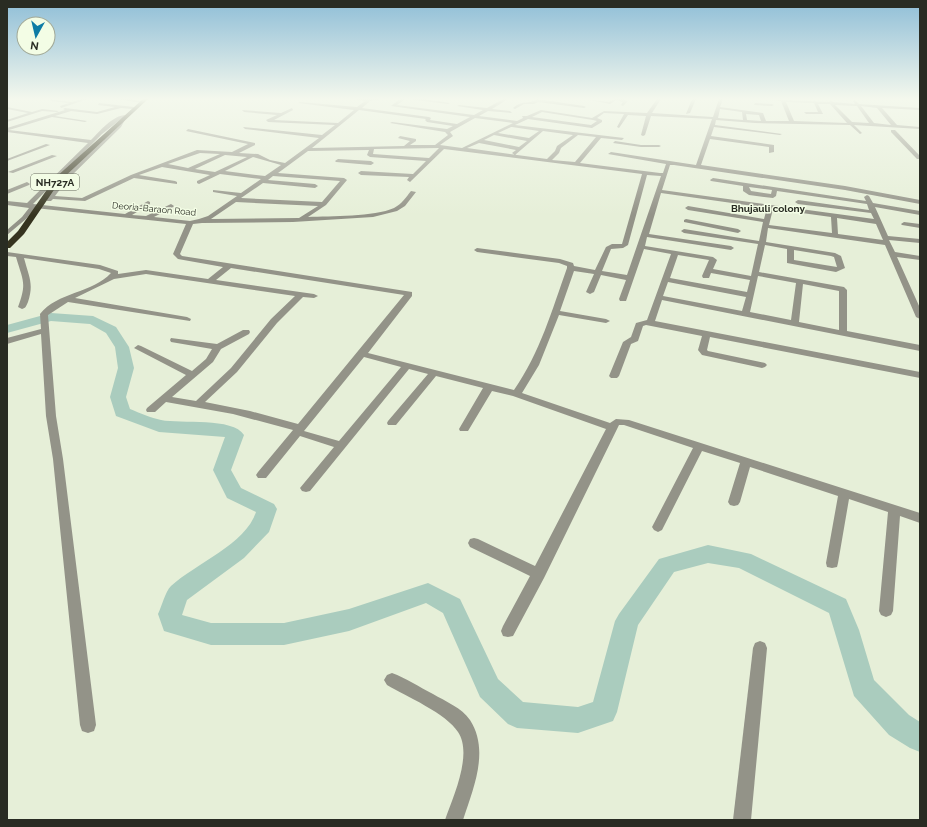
<svg xmlns="http://www.w3.org/2000/svg" width="927" height="827" font-family="Raleway,sans-serif">
<style>
.lines{fill:none;stroke-linecap:round;stroke-linejoin:round}
.river{fill:#aaccbe;fill-rule:evenodd}
.minor{fill:#939388;fill-rule:evenodd}
.highway{fill:#35331f;fill-rule:evenodd}
.labels{text-anchor:middle;stroke-width:3;stroke-linejoin:round;paint-order:stroke}
.far-street-label{font-size:9px;fill:#292c23;stroke:#f3fde5}
.shield{fill:#f3fde5;stroke:#666b5d;stroke-width:1}
.shield-label{font-size:10px;font-weight:bold;fill:#292c23}
.far-neighbourhood-label{font-size:10px;font-weight:bold;fill:#292c23;stroke:#f3fde5}
</style>
<rect width="100%" height="100%" fill="#e6efd8"/>
<g class="lines">
<path class="river" d="M51,313L93,316L116,327L129,347L134,368L126,397L130,409C140,413 151,418 161,420C181,424 233,417 244,435L231,470L241,488L274,504L277,509L269,532L244,558L187,600L182,615L211,623H284L349,609L428,583L460,599L498,679L523,702L578,707L593,702L615,621L619,614L659,559L708,545L751,554L846,599L859,630L874,680L909,715L920,722V752L910,748L889,735L854,696L829,613L739,568L708,563L674,572L638,625L617,712L613,721L578,733L517,728L508,724L480,697L443,613L426,603L349,631L284,645H211L164,631L158,614C162,606 165,592 171,586C195,564 246,544 256,512L227,498L213,470L225,437L159,432L116,416L110,397L118,368L115,347L106,333L90,324L51,321L7,333V325Z"/>
<g class="minor">
<polygon points="49,99 72,102 81,99 88,99 61,108 60,106 69,103 51,101"/>
<polygon points="116,99 130,99 145,102 143,103"/>
<path d="M350,99H385L370,101L362,108L429,117L431,118L430,120L457,124L470,117L391,106L400,99H405L397,105L474,115L483,110L457,106L459,105L487,108L503,99H508L492,109L510,111L512,113L488,111L479,116L517,121L523,118L522,116H527L541,110L592,118L604,111L647,113L657,99H661L652,113L713,117L719,99H723L720,107L763,113L766,121H789L781,101L762,99L829,102L831,100L833,102L855,104L853,101L855,100L859,104L920,108V110L882,108L897,125L920,127V129L854,125L862,133L860,134L850,125L755,123L716,120L715,125L782,134L780,135L714,127L711,136L774,145V152L769,153V147L710,139L701,165L845,186L920,200V204L845,190L674,165H670L662,190L874,219L871,213L798,204L795,202L798,200L869,210L867,204L777,191L776,196L773,198L749,195L743,191V186L711,181L710,180L713,178L866,201L864,197L867,195L869,196L873,203L920,211V215L875,207L888,236L920,239V243L889,240L895,252L920,256V260L897,257L920,308V319L916,317L885,245L768,228L766,242L835,253L841,256L845,268L836,272L787,263V249L765,245L759,272L844,287L847,290V331L920,345V351L662,300L655,321L920,372V378L710,337L707,350L708,351L765,363L767,365L765,367L762,368L702,355L698,350L702,336L646,325L643,326L638,341L631,344L619,376L617,378H611L609,376L623,342L631,337L636,323L647,320L671,254L644,249L626,301H620L619,299L626,280L601,275L594,292L590,294L586,292L594,274L574,271L560,311L606,319L610,321L606,323L559,315L539,365L522,393L610,423L616,419L629,420L920,513V523L900,516L893,611L891,615L886,617L881,615L879,611L888,512L849,499L838,563L837,567L832,568L827,567L826,563L838,496L750,467L740,502L738,505L734,506L730,505L728,502L740,463L702,451L662,530L658,532L654,530L652,527L693,448L624,425H619L544,578L513,636L508,637L503,636L501,631L503,626L530,576L470,547L468,543L470,539L474,538L478,539L535,566L606,429L513,396L492,391L468,431H460L459,429L483,388L436,376L396,425H388L387,423L388,421L428,374L409,369L310,491L306,492L302,491L300,488L334,447L300,436L266,478H258L256,475L258,472L293,430L233,414L166,402L155,412H147L146,410L147,408L186,375L134,348L138,345L141,346L192,371L206,359L212,349L171,342L170,340L171,338L217,344L243,330H249L250,332L249,334L221,349L213,362L172,397L196,401L231,368L271,319L295,296L146,274L114,279L75,298L187,317L191,319L190,321L68,302L48,315L56,416L63,459L96,725L94,731L88,733L82,731L80,725L53,459L46,416L41,334L7,344V338L41,329L40,314C57,292 93,293 111,273L99,269L24,258C29,277 34,284 28,302C26,306 26,308 22,309L18,307C27,283 23,281 16,257L7,256V252L100,265L118,271V274L146,270L208,279L223,267L178,259L173,254L186,224L35,208L26,219L7,235V230L22,217L29,208L7,205V201L27,203L88,143L7,132V128L65,110L63,109L65,108L97,112L115,107L98,105L99,103L134,107L133,109L121,108L97,114L71,111L55,116L87,121L85,122L52,117L9,130L91,140C99,132 113,115 126,115V118L121,127L67,180L55,196L82,198L131,175L197,150L232,152L248,144L186,131L188,129L255,143V145L239,153L258,154L270,160L285,163L319,138L245,129L243,127L322,135L335,125L268,122L266,120L277,115L244,112L242,110L281,113L292,108L293,110L274,120L338,123L354,110L298,103L300,102L357,107L365,101ZM786,102L814,103L818,112H804L806,114H823L818,104H830L847,123L794,121ZM835,105L857,106L869,123L852,122ZM861,106L877,108L891,125L874,123ZM720,109L742,112L743,120L718,118ZM359,110L426,119L425,120L427,122L453,126L447,129L392,122L390,123L445,132L448,135L435,145H410L416,141V139L400,136L398,138L410,141L404,146L312,148ZM542,112L593,120L597,121L591,125L532,117ZM604,113L624,114L617,127L619,128L628,115L646,116L641,135L643,136L645,135L651,116L712,119L696,165L611,152L608,154L666,164L663,173H660L580,163L601,138L622,140L624,138L515,125L528,119L592,128L602,122V120L597,118ZM746,114L759,115L761,121L747,120ZM475,118L513,123L462,148L440,145L453,136L450,132ZM121,119L117,125C105,137 47,189 47,201H51L53,199L85,201L134,178L177,184V182L175,181L139,175L162,167L210,175L197,181V183L199,184L220,174L261,179L241,193L213,190V192L237,196L208,216L199,219L190,221L154,217L173,207L174,206L171,204L146,216L132,215L150,204V202L148,201L125,214L33,204L102,134ZM511,127H512L539,131L529,138L498,133ZM543,131L573,135L557,146L555,151L547,159L467,148L479,143L516,150L512,153L515,155ZM494,135L527,141L519,147L484,140ZM578,135L596,137L575,162L552,160L559,153L561,148ZM439,148L429,158L373,154L374,149ZM444,149L642,174L622,244H612L606,247L595,270L574,266L573,263L560,259L477,248L474,250L477,252L559,263L567,266V268C552,310 540,353 514,390L368,353L412,296V292L182,256L180,254L193,224L202,223L293,222L373,217L397,211L405,206L416,192L411,191C406,197 402,204 394,208C374,217 331,216 308,217L326,205L347,180L344,178L278,173L308,151L369,150L367,155L370,157L426,161L413,174L361,171L358,173L361,175L409,177L407,180L410,182ZM200,153L220,154L188,168L168,164ZM225,155L247,157L215,172L195,169ZM253,157L281,165L265,176L225,171ZM647,175L661,176L627,275L602,271L611,249L623,248L628,245ZM273,176L340,181L322,202L241,198L263,183L315,188L318,186L315,184L268,180ZM749,187L772,190L771,194L751,191ZM661,193L767,208L764,219L688,206L685,208L688,210L763,222L759,241L684,229L681,231L684,233L758,244L751,276L713,269L717,260L713,257L645,246L647,237L731,250L734,248L731,246L649,234ZM236,202L318,206L299,218L211,219ZM773,209L831,217L832,233L769,225ZM837,218L876,224L883,240L838,234ZM794,250L831,256L834,257L837,267L794,260ZM678,255L709,260L702,276L703,278H709L711,273L750,280L747,292L670,278ZM231,268L404,295L298,424L250,411L205,402L237,372L277,323L303,297L314,298L318,296L314,294L216,280ZM758,276L796,283L791,320L750,312ZM668,282L746,297L742,311L663,296ZM803,284L839,291V330L799,322ZM364,357L401,367L339,441L304,431Z"/>
<polygon points="407,99 423,99 450,103 448,104"/>
<path d="M537,99L584,106L586,107L584,108L538,102L534,104H524L515,109L513,108C524,99 529,105 537,99Z"/>
<path d="M585,99L609,102C614,98 623,98 628,101L623,106L621,105L623,102L616,100L610,104Z"/>
<polygon points="692,99 696,99 690,113 686,114"/>
<polygon points="755,103 772,104 774,105 772,106 754,105"/>
<polygon points="7,107 32,112 42,109 59,111 57,112 42,111 7,122 7,120 28,113 7,109"/>
<polygon points="891,130 895,130 920,156 920,159 917,159 891,132"/>
<polygon points="615,141 641,145 659,145 661,146 659,147 641,147 613,143"/>
<polygon points="46,144 50,145 7,161 7,159"/>
<polygon points="52,155 57,156 13,173 8,172"/>
<polygon points="338,159 371,161 374,163 371,165 336,162 335,161"/>
<polygon points="27,182 30,184 29,185 7,194 7,190"/>
<polygon points="686,219 738,229 741,231 738,233 684,222 684,220"/>
<polygon points="904,222 920,224 920,228 902,225 901,224"/>
<polygon points="760,641 765,643 767,648 751,820 733,820 753,648 755,643"/>
<path d="M392,673C406,678 419,687 433,694C445,701 462,708 470,720C490,751 473,789 463,820H445C453,797 473,754 458,732C447,714 406,696 387,685L384,680L387,675Z"/>
</g>
<polygon class="highway" points="143,99 148,99 60,181 24,234 10,248 7,248 7,242 18,231 55,178"/>
</g>
<linearGradient id="sky" x2="0" y2="1"><stop stop-color="#8fbed7"/><stop offset="0.46" stop-color="#f4f8ed"/><stop offset="1" stop-color="#f4f8ed" stop-opacity="0"/></linearGradient>
<rect width="927" height="215" fill="url(#sky)"/>
<g class="labels">
<g class="far-street-label">
<text transform="translate(154 209) rotate(5)" y="3">Deoria-Baraon Road</text>
</g>
<rect class="shield" x="31" y="174" width="48" height="16" rx="3"/>
<g class="shield-label">
<text x="55" y="186">NH727A</text>
</g>
<g class="far-neighbourhood-label">
<text x="768" y="212">Bhujauli colony</text>
</g>
</g>
<rect width="927" height="827" fill="none" stroke="#292c23" stroke-width="16"/>
<g transform="translate(36 36) rotate(188)"><circle r="19" fill="#f3fde5" stroke="#a2a997"/>
<path d="M0-3L7 15L0 10L-7 15Z" fill="#0e7ca5"/>
<text y="-6" font-size="11" font-weight="bold" text-anchor="middle" fill="#292c23">N</text>
</g>
</svg>
